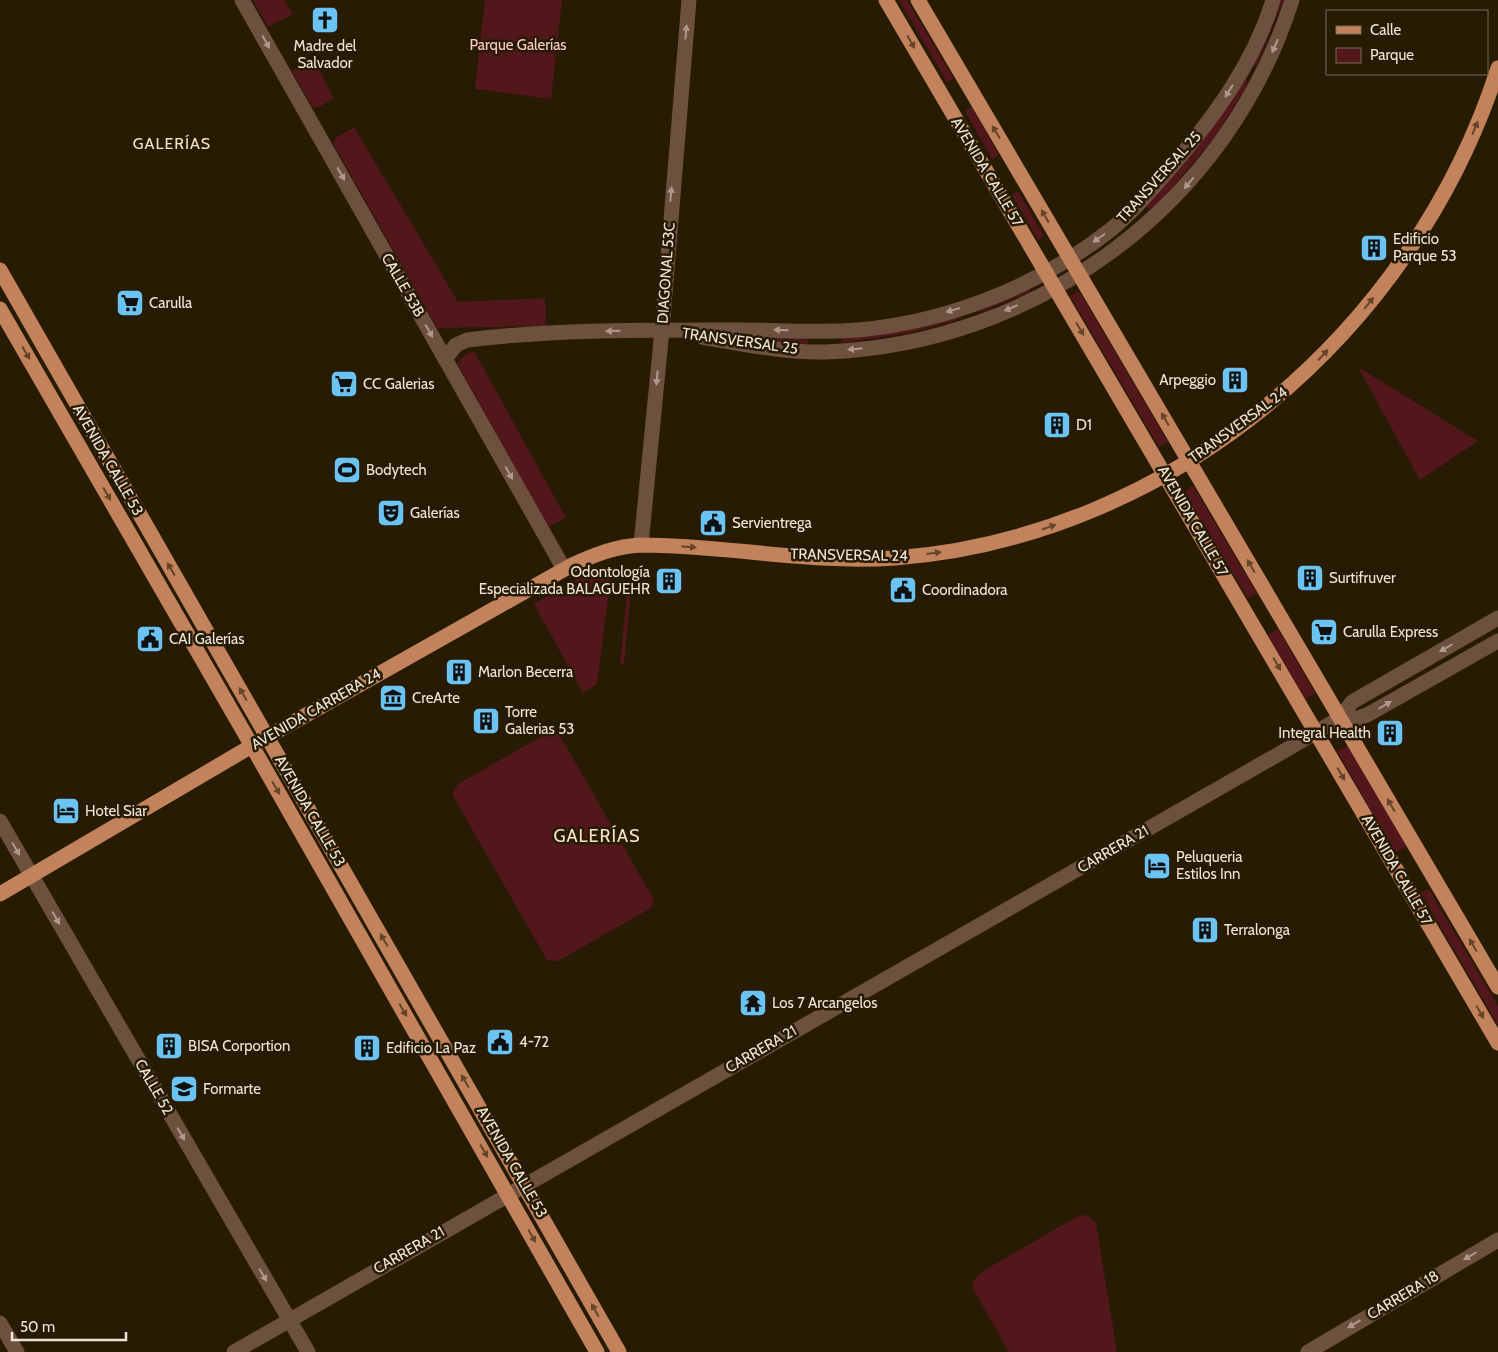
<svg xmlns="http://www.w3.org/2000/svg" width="1498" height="1352" font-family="Cabin,sans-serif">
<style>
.green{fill:#52171b}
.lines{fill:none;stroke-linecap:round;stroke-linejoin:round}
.minor{stroke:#6e503e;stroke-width:15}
.major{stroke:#c1825c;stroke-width:15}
.oneway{fill:#ae9a8a}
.oneway2{fill:#654427}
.labels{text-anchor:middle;stroke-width:5;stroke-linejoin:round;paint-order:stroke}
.park-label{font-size:15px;fill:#fdcbc9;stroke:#271b04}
.poi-label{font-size:15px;fill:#ede5d7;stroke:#271b04;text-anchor:start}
.street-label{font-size:15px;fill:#ede5d7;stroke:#271b04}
.neighbourhood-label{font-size:16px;letter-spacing:1px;fill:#f3e2c6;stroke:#271b04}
.quarter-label{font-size:18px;letter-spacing:1px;fill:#f3e2c6;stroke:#271b04}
</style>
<rect width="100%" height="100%" fill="#271b04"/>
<g class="green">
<polygon points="253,0 284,0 293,14 268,27"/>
<polygon points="485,0 562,0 551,99 475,89"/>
<polygon points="899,0 907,0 954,79 947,82"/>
<polygon points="1276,0 1283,0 1257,65 1253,66 1250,63"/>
<polygon points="314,59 334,99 314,109 292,71"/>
<polygon points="1245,78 1248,84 1214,138 1153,210 1147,208 1145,203"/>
<polygon points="972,107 999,155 992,159 965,111"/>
<polygon points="354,127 458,302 545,298 546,326 437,328 333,143 337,137"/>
<polygon points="1018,191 1044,236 1038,240 1012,195"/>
<polygon points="1028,287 1031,289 1029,292 981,312 976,310"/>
<polygon points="1079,291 1168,442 1159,447 1070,296"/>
<polygon points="958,317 957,320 909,333 841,343 841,339"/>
<polygon points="704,330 758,338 806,339 809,342 807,344 757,342"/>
<polygon points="474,351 566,518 548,527 457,363 464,356"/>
<polygon points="1358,367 1478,441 1420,480"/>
<polygon points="1193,486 1257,593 1248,598 1184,492"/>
<polygon points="594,569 611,575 597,684 583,693 534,604"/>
<polygon points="628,583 632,583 624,664 620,664"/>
<polygon points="1278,629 1315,693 1305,699 1268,635"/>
<polygon points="551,731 557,733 562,739 654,900 651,908 558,961 547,960 453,796 453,792 458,784"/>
<polygon points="1351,744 1409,845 1395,853 1337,751"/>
<polygon points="1429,889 1498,1006 1498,1025 1421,893"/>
<polygon points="1088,1215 1096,1223 1117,1352 1009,1352 972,1287 973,1281 983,1271 1078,1216"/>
</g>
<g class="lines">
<g class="minor">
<polyline points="242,0 564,569"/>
<path d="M702,337C743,344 784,353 826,352C1039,344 1228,203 1292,0"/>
<path d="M445,359L456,345L467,340C557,329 648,330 739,330C779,330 819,333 858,330C947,322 1039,286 1109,231C1133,212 1152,189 1172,166C1214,117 1254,63 1273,0"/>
<polyline points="641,545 662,330 689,0"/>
<polyline points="1340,718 1354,719 1367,715 1498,641"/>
<polyline points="0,821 308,1352"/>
<polyline points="0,1323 17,1352"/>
<polyline points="234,1352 1291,747 1340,718 1352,702 1498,618"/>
<polyline points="1308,1352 1498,1240"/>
</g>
<g class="major">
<polyline points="886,0 1498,1043"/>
<polyline points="918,0 1498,987"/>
<polyline points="0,270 619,1352"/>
<polyline points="0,309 252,746 597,1352"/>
<path d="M0,894L267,737L572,565C594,555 616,546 641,545C725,545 810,564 895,558C1172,537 1414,331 1498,68"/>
</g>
</g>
<defs><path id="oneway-solid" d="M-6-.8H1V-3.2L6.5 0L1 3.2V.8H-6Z" transform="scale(1.25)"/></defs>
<g class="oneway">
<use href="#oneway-solid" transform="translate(686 32) rotate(-85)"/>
<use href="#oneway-solid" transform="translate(266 42) rotate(61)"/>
<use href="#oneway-solid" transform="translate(1275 46) rotate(113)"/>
<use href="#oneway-solid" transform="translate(1229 91) rotate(122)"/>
<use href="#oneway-solid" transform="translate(341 174) rotate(60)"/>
<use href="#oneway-solid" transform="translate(1189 183) rotate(131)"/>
<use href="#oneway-solid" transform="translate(671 194) rotate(-85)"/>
<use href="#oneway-solid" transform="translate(1099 238) rotate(145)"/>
<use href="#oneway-solid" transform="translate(1011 308) rotate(157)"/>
<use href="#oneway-solid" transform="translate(953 310) rotate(164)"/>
<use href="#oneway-solid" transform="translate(781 330) rotate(-178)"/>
<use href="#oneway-solid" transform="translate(429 331) rotate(60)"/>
<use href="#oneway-solid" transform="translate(613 331) rotate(178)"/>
<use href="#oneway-solid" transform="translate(855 349) rotate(174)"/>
<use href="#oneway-solid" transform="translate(657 378) rotate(95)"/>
<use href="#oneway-solid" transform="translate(509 473) rotate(61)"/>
<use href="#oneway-solid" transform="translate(1446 648) rotate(150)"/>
<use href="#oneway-solid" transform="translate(1385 705) rotate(-30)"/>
<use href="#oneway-solid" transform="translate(16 849) rotate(60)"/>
<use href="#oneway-solid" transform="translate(56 918) rotate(60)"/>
<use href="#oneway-solid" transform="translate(181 1134) rotate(60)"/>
<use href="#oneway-solid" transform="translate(1470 1256) rotate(150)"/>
<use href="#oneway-solid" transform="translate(263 1275) rotate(60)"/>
<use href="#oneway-solid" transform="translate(1354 1324) rotate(149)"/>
</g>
<g class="oneway2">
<use href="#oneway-solid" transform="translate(911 42) rotate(59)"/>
<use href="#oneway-solid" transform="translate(1475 128) rotate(-67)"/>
<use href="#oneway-solid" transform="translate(996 132) rotate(-121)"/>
<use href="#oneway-solid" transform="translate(1045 216) rotate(-120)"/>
<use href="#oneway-solid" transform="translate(1369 303) rotate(-51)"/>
<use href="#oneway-solid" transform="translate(1080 329) rotate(59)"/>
<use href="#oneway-solid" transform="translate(26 353) rotate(60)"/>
<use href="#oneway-solid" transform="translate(1323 355) rotate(-47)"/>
<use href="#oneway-solid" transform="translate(1165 419) rotate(-120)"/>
<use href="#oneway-solid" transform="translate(107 494) rotate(60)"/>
<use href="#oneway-solid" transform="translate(1049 527) rotate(-19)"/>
<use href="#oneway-solid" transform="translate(689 547) rotate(4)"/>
<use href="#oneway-solid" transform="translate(934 553) rotate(-7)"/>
<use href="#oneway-solid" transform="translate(1251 566) rotate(-120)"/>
<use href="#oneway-solid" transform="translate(171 569) rotate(-120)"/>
<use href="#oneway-solid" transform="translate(1277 664) rotate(60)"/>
<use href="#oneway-solid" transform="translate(243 694) rotate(-120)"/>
<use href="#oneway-solid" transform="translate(1341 774) rotate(60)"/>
<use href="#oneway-solid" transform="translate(276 788) rotate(60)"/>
<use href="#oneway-solid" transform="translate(1391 805) rotate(-120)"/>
<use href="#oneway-solid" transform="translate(384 940) rotate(-120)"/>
<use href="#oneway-solid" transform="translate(1473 945) rotate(-120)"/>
<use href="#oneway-solid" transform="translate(403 1010) rotate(60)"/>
<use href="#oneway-solid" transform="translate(1480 1012) rotate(60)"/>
<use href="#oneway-solid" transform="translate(465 1081) rotate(-120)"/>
<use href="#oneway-solid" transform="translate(484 1151) rotate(60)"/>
<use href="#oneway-solid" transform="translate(532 1236) rotate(61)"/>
<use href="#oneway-solid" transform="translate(595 1310) rotate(-119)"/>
</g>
<defs>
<g id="church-square" transform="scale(1.4375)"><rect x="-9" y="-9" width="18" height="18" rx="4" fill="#6bc3f2" stroke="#271b04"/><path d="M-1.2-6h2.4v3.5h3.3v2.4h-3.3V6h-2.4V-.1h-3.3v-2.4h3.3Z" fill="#111"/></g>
<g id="building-square" transform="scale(1.4375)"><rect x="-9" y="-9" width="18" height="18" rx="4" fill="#6bc3f2" stroke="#271b04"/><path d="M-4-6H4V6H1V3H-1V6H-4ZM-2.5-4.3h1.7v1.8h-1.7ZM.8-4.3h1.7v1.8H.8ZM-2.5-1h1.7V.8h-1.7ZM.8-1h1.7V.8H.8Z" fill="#111"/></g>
<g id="supermarket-square" transform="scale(1.4375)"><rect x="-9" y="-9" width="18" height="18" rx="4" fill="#6bc3f2" stroke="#271b04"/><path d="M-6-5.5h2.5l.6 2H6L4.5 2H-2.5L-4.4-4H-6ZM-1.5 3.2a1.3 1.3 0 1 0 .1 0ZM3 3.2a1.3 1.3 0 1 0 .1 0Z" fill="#111"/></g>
<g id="stadium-square" transform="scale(1.4375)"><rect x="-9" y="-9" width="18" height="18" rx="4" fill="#6bc3f2" stroke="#271b04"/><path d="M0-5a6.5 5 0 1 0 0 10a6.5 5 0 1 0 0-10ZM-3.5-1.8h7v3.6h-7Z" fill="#111"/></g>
<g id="theatre-square" transform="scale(1.4375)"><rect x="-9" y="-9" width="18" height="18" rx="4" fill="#6bc3f2" stroke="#271b04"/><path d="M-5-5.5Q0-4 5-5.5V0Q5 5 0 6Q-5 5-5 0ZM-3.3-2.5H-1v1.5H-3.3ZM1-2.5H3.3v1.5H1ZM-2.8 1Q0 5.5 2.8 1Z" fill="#111"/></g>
<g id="civic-square" transform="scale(1.4375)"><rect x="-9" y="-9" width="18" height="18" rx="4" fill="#6bc3f2" stroke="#271b04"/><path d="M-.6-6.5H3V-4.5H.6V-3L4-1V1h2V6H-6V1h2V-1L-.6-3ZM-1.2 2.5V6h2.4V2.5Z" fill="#111"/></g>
<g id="museum-square" transform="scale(1.4375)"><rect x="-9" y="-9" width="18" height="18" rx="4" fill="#6bc3f2" stroke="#271b04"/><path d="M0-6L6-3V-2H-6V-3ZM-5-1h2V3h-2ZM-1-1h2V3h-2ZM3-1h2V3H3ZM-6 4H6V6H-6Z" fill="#111"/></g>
<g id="hotel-square" transform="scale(1.4375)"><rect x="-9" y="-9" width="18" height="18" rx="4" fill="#6bc3f2" stroke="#271b04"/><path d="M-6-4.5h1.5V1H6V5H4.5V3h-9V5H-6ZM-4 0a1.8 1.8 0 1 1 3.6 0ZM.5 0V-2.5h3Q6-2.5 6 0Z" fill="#111"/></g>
<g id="temple-square" transform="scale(1.4375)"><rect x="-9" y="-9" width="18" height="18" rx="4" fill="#6bc3f2" stroke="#271b04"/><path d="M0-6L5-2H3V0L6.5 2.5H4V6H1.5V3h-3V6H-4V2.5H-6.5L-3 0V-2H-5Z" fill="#111"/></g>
<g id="university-square" transform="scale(1.4375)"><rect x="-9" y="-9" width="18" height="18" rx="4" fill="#6bc3f2" stroke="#271b04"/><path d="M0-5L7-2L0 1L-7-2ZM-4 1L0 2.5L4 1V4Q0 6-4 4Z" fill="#111"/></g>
</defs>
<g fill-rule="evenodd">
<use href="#church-square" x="325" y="20"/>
<use href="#building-square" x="1374" y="248"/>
<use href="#supermarket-square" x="130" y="303"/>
<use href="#building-square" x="1235" y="380"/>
<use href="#supermarket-square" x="344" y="384"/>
<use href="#building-square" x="1057" y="425"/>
<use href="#stadium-square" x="347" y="470"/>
<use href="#theatre-square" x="391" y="513"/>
<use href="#civic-square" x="713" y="523"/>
<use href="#building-square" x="1310" y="578"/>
<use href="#building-square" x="669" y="581"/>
<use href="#civic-square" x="903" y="590"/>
<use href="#supermarket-square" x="1324" y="632"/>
<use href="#civic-square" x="150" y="639"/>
<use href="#building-square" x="459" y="672"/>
<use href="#museum-square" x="393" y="698"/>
<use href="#building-square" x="486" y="721"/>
<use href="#building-square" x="1390" y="733"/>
<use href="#hotel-square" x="66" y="811"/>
<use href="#hotel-square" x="1157" y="866"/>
<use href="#building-square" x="1205" y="930"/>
<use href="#temple-square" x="753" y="1003"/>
<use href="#civic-square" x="500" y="1042"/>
<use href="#building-square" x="169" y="1046"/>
<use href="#building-square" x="367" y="1048"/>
<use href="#university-square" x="184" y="1089"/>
</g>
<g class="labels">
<g class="park-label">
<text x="518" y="50">Parque Galerías</text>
</g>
<g class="poi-label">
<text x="325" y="51" text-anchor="middle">Madre del<tspan x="325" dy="17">Salvador</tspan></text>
<text x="1393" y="244">Edificio<tspan x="1393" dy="17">Parque 53</tspan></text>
<text x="149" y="308">Carulla</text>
<text x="1216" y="385" text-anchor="end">Arpeggio</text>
<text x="363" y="389">CC Galerias</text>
<text x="1076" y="430">D1</text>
<text x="366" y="475">Bodytech</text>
<text x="410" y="518">Galerías</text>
<text x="732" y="528">Servientrega</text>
<text x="650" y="577" text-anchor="end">Odontología<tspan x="650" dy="17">Especializada BALAGUEHR</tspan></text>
<text x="1329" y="583">Surtifruver</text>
<text x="922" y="595">Coordinadora</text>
<text x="1343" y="637">Carulla Express</text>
<text x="169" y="644">CAI Galerías</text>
<text x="478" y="677">Marlon Becerra</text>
<text x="412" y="703">CreArte</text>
<text x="505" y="717">Torre<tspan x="505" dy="17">Galerias 53</tspan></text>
<text x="1371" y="738" text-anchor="end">Integral Health</text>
<text x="85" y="816">Hotel Siar</text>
<text x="1176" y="862">Peluqueria<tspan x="1176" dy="17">Estilos Inn</tspan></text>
<text x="1224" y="935">Terralonga</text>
<text x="772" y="1008">Los 7 Arcangelos</text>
<text x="519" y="1047">4-72</text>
<text x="188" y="1051">BISA Corportion</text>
<text x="386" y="1053">Edificio La Paz</text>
<text x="203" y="1094">Formarte</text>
</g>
<g class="street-label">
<text transform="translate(987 172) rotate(59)" y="5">AVENIDA CALLE 57</text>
<text transform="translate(1159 177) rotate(-48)" y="5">TRANSVERSAL 25</text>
<text transform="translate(666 273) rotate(-86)" y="5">DIAGONAL 53C</text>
<text transform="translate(403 285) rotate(60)" y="5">CALLE 53B</text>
<text transform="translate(740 341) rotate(8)" y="5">TRANSVERSAL 25</text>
<text transform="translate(1238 425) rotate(-36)" y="5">TRANSVERSAL 24</text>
<text transform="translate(108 460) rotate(60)" y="5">AVENIDA CALLE 53</text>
<text transform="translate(1193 521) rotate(60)" y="5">AVENIDA CALLE 57</text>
<text transform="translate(849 555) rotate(1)" y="5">TRANSVERSAL 24</text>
<text transform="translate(316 709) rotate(-30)" y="5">AVENIDA CARRERA 24</text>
<text transform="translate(310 811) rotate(60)" y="5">AVENIDA CALLE 53</text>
<text transform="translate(1113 849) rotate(-30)" y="5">CARRERA 21</text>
<text transform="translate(1397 870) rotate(60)" y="5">AVENIDA CALLE 57</text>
<text transform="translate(761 1049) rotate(-30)" y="5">CARRERA 21</text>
<text transform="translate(154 1087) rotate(60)" y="5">CALLE 52</text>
<text transform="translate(512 1162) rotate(60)" y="5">AVENIDA CALLE 53</text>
<text transform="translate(409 1250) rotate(-30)" y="5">CARRERA 21</text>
<text transform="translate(1403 1295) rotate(-31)" y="5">CARRERA 18</text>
</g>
<g class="neighbourhood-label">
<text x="172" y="149">GALERÍAS</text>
</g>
<g class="quarter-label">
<text x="597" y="842">GALERÍAS</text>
</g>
</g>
<rect x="1326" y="10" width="162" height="65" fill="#271b04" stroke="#766c58"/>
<rect x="1336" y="26" width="25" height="8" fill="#c1825c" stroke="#766c58"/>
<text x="1370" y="35" font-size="15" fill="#ede5d7">Calle</text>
<rect x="1336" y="48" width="25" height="15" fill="#52171b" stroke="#766c58"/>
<text x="1370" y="60" font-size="15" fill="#ede5d7">Parque</text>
<path d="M12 1332v8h114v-8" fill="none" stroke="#ede5d7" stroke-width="2.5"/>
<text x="20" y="1332" font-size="15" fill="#ede5d7" stroke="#271b04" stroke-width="4" paint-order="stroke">50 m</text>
</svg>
